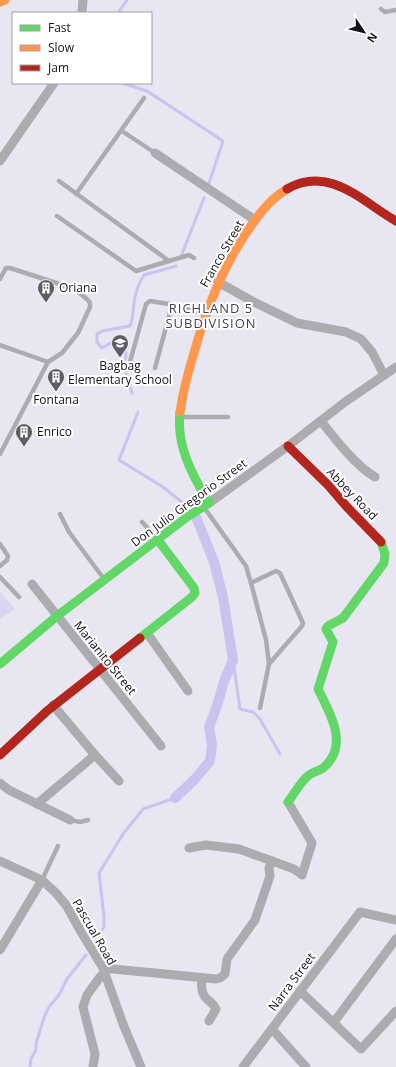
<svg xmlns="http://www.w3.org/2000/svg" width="396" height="1067" font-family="'Open Sans',sans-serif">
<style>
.green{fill:#dad5f2}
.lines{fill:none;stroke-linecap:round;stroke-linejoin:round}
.stream{stroke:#cbc2f0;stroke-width:3}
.canal{stroke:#cbc2f0;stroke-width:10}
.lane{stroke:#acacb0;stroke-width:4.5}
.street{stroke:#acacb0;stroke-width:9}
.fast{stroke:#63d668;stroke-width:9}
.slow{stroke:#ff974d;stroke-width:9}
.jam{stroke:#b3261e;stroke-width:9}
.labels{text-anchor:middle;stroke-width:4;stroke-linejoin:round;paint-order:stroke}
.street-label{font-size:12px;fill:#141219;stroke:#fff}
.poi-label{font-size:12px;fill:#141219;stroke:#fff;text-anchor:start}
.neighbourhood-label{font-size:13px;letter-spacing:1px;fill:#413f4f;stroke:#fff}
</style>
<rect width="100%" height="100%" fill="#e8e6f1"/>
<polygon class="green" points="0,592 15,609 0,619"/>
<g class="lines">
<g class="stream">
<polyline points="118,13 127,0"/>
<polyline points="122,83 147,91 223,141 209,183"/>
<polyline points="182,254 204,198"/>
<path d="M132,393L123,363C126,358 129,351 121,350L120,343L114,341L102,348L97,342V334L102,331L130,326C133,318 133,311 134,303C135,293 139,283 144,275L176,266"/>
<polyline points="138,412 119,460 163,487 188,507"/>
<polyline points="233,660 240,709 253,712 260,719 280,754"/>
<polyline points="98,936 104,927 104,917 99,873 123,834 143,809 175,798"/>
<polyline points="30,1067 31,1059 36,1050 36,1043 45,1015 49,1007 59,995 67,979 86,955"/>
</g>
<polyline class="canal" points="175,798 194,780 210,761 212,745 209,727 218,703 224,681 233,660 223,597 214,562 196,517"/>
<g class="lane">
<polyline points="381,9 385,12 396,10"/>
<polyline points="122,131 155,153"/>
<polyline points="59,181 169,261 189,255 194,258"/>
<polyline points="76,194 144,98"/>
<polyline points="57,216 136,271 169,261"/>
<polyline points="213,270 220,274"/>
<polyline points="0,279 6,268 10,268 75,289 88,300 90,303 90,307 78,333 62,353 48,362 0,454"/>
<polyline points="0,345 48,362"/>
<polyline points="155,368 172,305"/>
<polyline points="128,369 146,304 150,301 169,304 205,314"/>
<polyline points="180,417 228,417"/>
<polyline points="203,506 246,566 251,583 276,571 280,573 303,623 302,626 269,664 260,708"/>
<polyline points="60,514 69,532 104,579"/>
<polyline points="142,522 157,538"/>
<polyline points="0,544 8,556 7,560 0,566"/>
<polyline points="0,577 19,597"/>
<polyline points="251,583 266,640 269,664"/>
<polyline points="70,820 80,822 88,820"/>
<polyline points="42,880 58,846"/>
</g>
<g class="street">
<polyline points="82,13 83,0"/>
<polyline points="155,153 255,220"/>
<polyline points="0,161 54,83"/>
<polyline points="218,282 252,301 297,323 346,332 361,339 372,352 384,375"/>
<path d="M321,421C335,439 356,466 375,477"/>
<polyline points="209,503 288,446 345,402 396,367"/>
<polyline points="32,584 161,746"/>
<polyline points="147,633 188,691"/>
<polyline points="53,705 95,755 119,781"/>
<polyline points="0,783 9,790 70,820"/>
<polyline points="37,804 95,755"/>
<polyline points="189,848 206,845 239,849 294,869 302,875 312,843 288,802"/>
<polyline points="0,861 42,880 56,893 66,905 81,932 103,968 123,1024 141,1067"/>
<polyline points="0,950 42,880"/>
<polyline points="103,968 216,979 220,978 225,974 227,959 255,920 270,876 269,868 272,861"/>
<path d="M202,978C201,985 201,994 207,999C211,1003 214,1004 216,1009L209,1021"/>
<polyline points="300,991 361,1049 396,1011"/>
<polyline points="334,1022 396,939"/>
<polyline points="272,1029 306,1067"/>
<polyline points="93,1067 95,1054 83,1007 87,995 100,977 104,973"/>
<polyline points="243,1067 360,912 396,920"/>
</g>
<g class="fast">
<polyline points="140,638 192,597 195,593 194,588 158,540"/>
<path d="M0,664L57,616L187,517L209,503C192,475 176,445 180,412"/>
<path d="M288,802C295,793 300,782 309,775C313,772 319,771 323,768C350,746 330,713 318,689L333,642L326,629L328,626L343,618L384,563L385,554L381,542"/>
</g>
<g class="slow">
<polyline points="0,2 5,0"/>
<path d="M180,412C183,392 188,372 194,353C207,306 224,263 253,223C262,210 273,197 287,189"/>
</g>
<g class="jam">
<path d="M287,189C330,165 361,201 396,221"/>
<polyline points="288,446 328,485 347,507 381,542"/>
<polyline points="0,755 47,711 140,638"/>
</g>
</g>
<defs>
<g id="building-pin" transform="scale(0.9)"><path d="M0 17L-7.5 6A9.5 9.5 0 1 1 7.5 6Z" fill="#5e5c65" stroke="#fff"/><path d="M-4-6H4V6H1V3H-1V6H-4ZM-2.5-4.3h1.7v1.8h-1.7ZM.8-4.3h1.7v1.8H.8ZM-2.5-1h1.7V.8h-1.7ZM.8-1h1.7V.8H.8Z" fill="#fff"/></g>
<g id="school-pin" transform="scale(0.9)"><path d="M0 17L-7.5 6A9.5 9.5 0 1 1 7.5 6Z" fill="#5e5c65" stroke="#fff"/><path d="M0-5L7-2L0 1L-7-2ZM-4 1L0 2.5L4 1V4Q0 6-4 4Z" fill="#fff"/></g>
</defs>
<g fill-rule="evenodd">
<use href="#building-pin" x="46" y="288"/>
<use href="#school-pin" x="120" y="343"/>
<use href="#building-pin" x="56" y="377"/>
<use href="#building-pin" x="24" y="432"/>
</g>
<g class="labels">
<g class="street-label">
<text transform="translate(222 254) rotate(-60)" y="4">Franco Street</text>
<text transform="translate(352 494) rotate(46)" y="4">Abbey Road</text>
<text transform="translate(189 503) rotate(-36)" y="4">Don Julio Gregorio Street</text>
<text transform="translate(105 658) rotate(51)" y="4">Marianito Street</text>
<text transform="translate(94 932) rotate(60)" y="4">Pascual Road</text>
<text transform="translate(292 982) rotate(-53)" y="4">Narra Street</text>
</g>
<g class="poi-label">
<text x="59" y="292">Oriana</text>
<text x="120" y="370" text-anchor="middle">Bagbag<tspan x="120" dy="14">Elementary School</tspan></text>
<text x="56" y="404" text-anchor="middle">Fontana</text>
<text x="37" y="436">Enrico</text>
</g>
<g class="neighbourhood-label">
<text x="211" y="313">RICHLAND 5<tspan x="211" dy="15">SUBDIVISION</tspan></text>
</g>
</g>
<rect x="12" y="12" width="140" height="72" fill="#ffffff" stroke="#a1a0a3"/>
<rect x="20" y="25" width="20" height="6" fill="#63d668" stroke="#a1a0a3"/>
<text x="48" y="32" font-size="12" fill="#141219">Fast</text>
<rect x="20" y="45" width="20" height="6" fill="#ff974d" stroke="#a1a0a3"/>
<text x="48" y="52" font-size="12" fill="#141219">Slow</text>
<rect x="20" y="65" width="20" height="6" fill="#b3261e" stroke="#a1a0a3"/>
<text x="48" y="72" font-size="12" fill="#141219">Jam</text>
<g transform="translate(364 32) rotate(125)" stroke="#ffffff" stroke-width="3" paint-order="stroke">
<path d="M0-3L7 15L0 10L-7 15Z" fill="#141219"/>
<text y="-6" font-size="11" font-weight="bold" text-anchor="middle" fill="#141219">N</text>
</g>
</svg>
